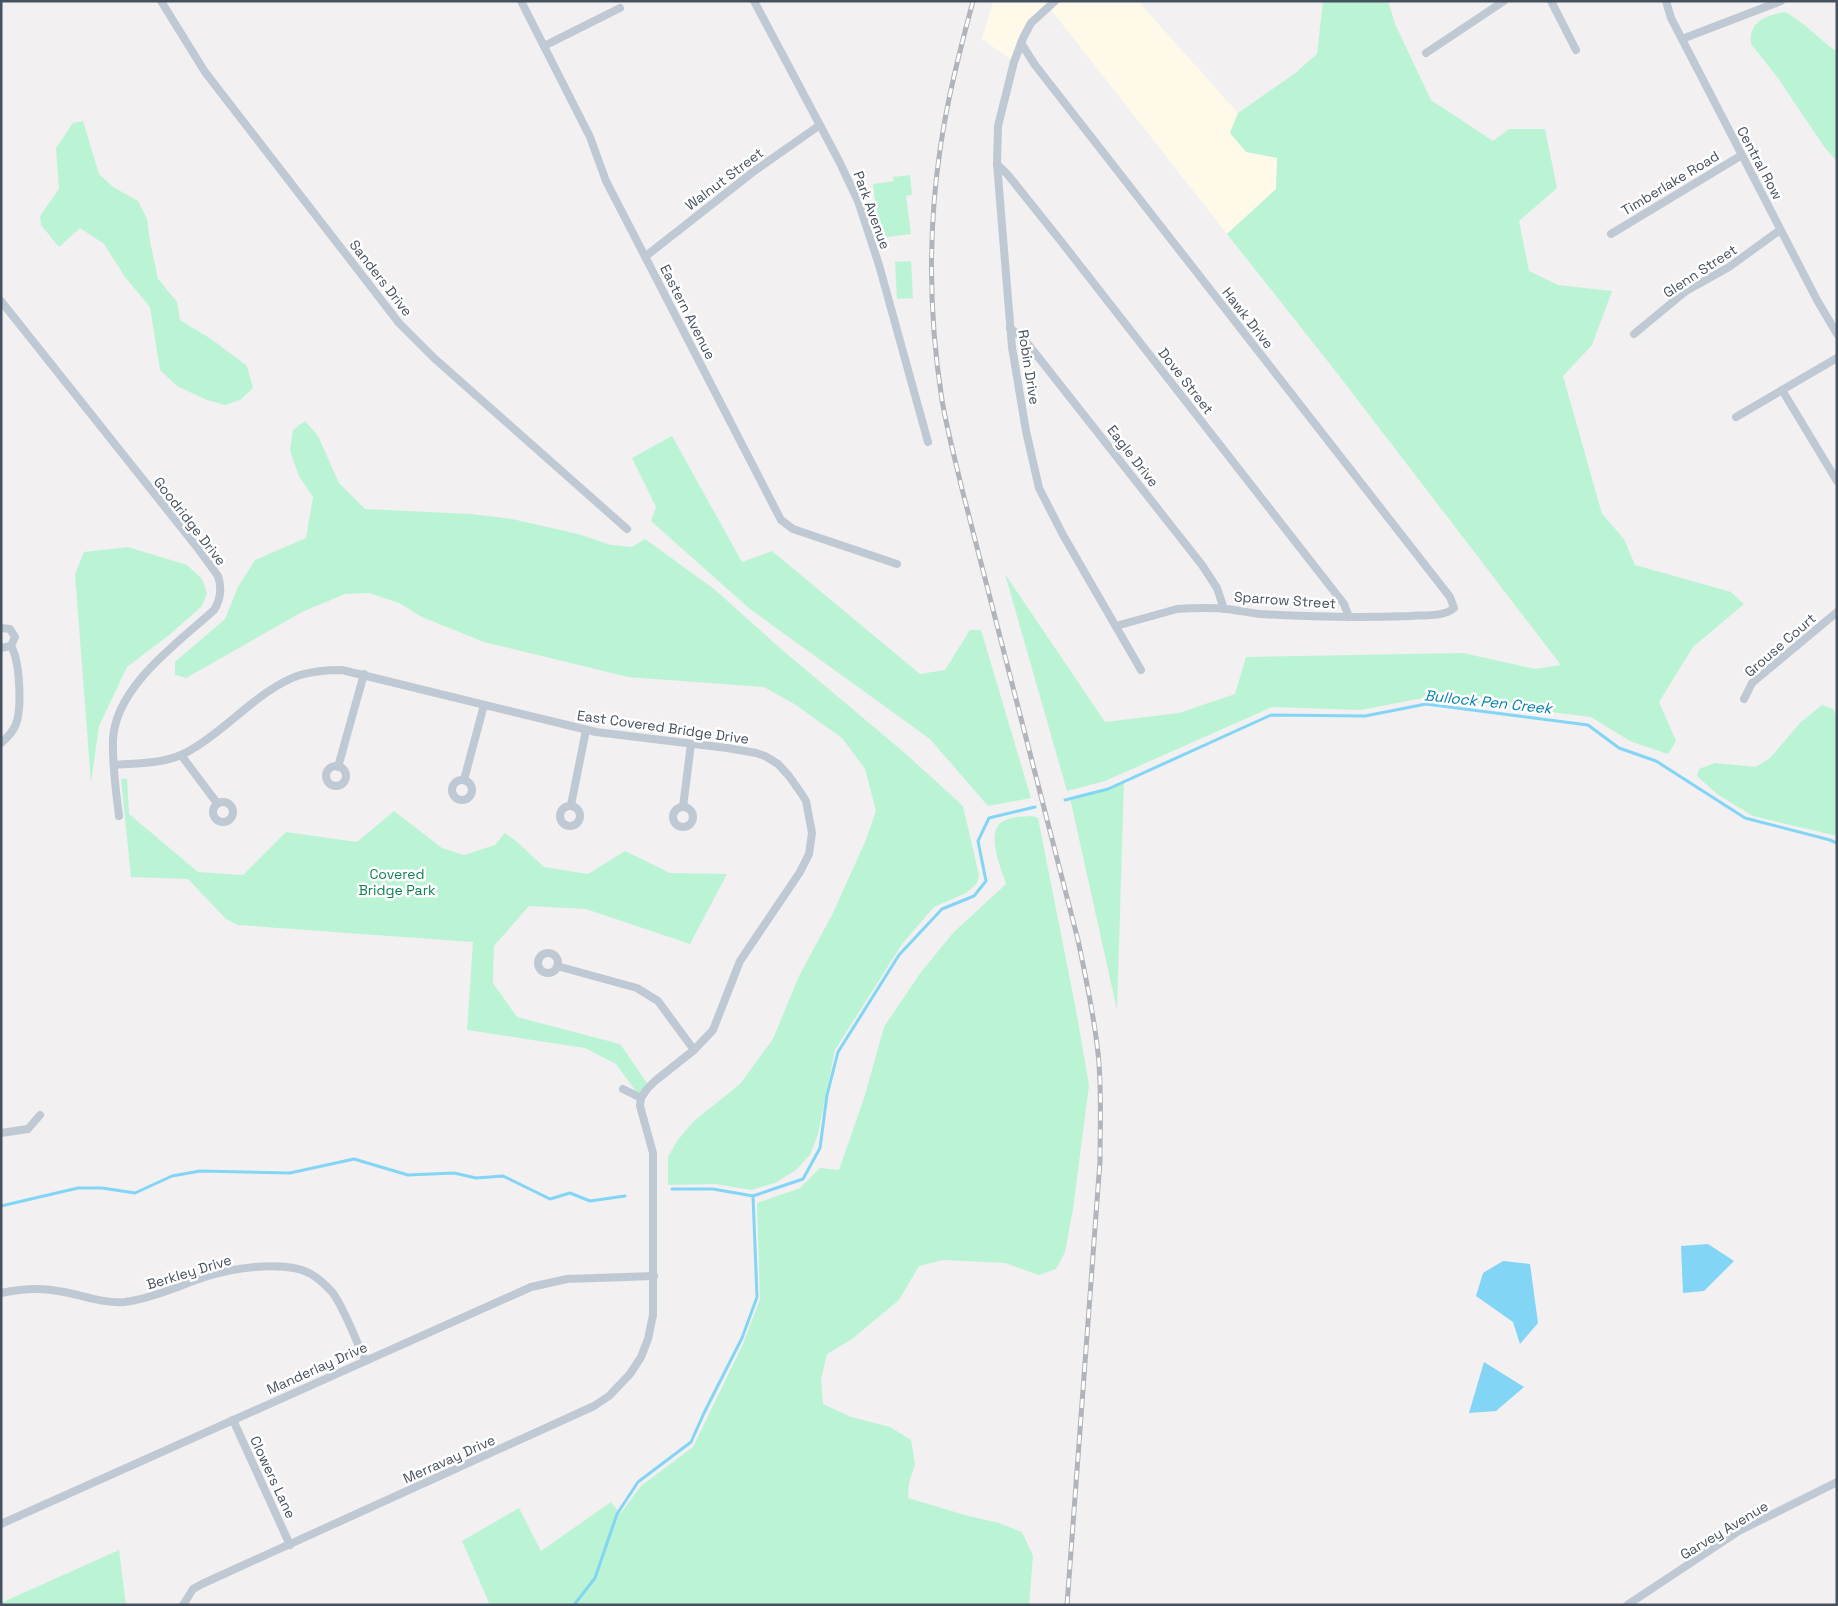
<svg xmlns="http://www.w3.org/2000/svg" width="1838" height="1606" font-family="'Space Grotesk',sans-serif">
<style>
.commercial{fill:#fef9e8}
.green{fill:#baf4d5}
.water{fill:#83d5f5}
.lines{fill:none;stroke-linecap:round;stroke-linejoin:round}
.stream{stroke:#83d5f5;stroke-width:3}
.minor{stroke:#bfc9d3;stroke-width:8}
.rail-casing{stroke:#b1b4bb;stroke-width:5}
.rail{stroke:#fff;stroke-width:3;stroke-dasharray:9;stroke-linecap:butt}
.labels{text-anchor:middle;stroke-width:5;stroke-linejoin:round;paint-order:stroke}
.street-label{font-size:14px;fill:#46515f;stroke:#fff}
.park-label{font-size:14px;fill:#0e8351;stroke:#fff}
.water-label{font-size:15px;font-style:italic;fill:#017fb0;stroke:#fff}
</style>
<rect width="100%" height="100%" fill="#f2f0f0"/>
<polygon class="commercial" points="993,1 1138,1 1238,113 1230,133 1278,158 1276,189 1227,234 1048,6 1031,23 1014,62 982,39"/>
<g class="green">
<polygon points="1323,1 1388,1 1395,24 1431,100 1493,141 1509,129 1545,129 1557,188 1519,221 1529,271 1558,285 1612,291 1592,345 1563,376 1602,514 1624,539 1635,565 1731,592 1744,604 1693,647 1659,702 1676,741 1668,754 1630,741 1591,717 1428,697 1361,710 1272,707 1105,781 1067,791 1005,574 1105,722 1179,713 1235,694 1246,657 1463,653 1535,669 1561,665 1337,373 1227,234 1276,189 1277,158 1246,152 1230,133 1238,113 1294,74 1317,54"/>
<path d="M1785,12C1804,22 1819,39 1837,52V161L1825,148L1778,78L1751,44C1748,21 1767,15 1785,12Z"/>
<polygon points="83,121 99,174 113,187 138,201 147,219 150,241 158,279 177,302 180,320 211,339 247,366 253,388 240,400 225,405 207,400 177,386 160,370 150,307 125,277 104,244 80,228 59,247 41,225 40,216 59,189 56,148 73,123"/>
<polygon points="910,175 912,195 906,196 911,234 880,238 873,184 894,181 893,177"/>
<polygon points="911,261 913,298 897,299 895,262"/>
<polygon points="305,421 318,436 339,483 365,509 471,514 512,519 578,534 611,545 632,547 645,539 714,589 781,649 906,754 963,806 979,875 977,883 966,893 934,907 902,944 835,1050 818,1134 810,1155 796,1170 775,1183 751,1190 716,1184 668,1185 668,1157 677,1141 694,1121 740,1084 773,1039 799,976 832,915 865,842 876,811 865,769 842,738 796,705 764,687 628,677 484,642 422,617 399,603 369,593 345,594 302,612 186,678 175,675 175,662 225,619 238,587 255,560 306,538 313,497 299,476 290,451 293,430"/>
<polygon points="672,436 742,562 772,551 920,674 945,670 970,630 981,630 1031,798 988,806 930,739 750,609 651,521 656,507 632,458"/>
<polygon points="128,547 187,565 202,579 207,593 202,606 169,635 127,667 99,726 91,783 75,574 84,552"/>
<polygon points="1822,705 1833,709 1837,717 1837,836 1753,816 1717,794 1697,776 1699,769 1715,763 1756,767 1770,758 1801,722"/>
<polygon points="127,778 129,814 198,872 243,875 286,832 357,842 394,811 442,848 464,855 495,845 505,833 516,841 544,867 588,874 625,851 670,873 727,874 690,944 586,909 529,906 494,946 493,983 517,1017 620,1044 649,1086 641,1098 616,1064 585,1048 467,1030 473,942 238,925 226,919 188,879 131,877 121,779"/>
<polygon points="1124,782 1117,1010 1070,798 1108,789"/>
<path d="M1032,816L1038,818L1076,1010L1089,1085L1073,1209L1065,1252L1056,1269L1039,1275L1005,1263L943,1260L919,1266L899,1300L852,1339L827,1354L821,1379L823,1404L851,1417L890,1427L911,1440L915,1464L909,1483L908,1498L965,1515L999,1523L1022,1532L1033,1556L1029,1605H490L462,1541L519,1508L541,1551L611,1502L620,1514L641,1486L693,1447L743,1344L760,1299L757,1203L800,1188L820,1168L839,1170L865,1095L884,1027L921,972L953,933L1006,884C1001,867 982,826 1008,819C1016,816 1024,817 1032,816Z"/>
<polygon points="119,1550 126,1605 1,1605 1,1603"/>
</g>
<g class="water">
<polygon points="1708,1244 1734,1261 1704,1291 1683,1293 1681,1246"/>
<polygon points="1503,1261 1530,1264 1538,1323 1520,1344 1513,1322 1476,1296 1483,1273"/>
<polygon points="1484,1362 1524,1387 1496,1411 1469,1413"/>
</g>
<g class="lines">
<g class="stream">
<polyline points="1065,800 1108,789 1271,715 1365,716 1426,704 1588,725 1619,748 1656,761 1745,818 1830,840 1837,843"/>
<polyline points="672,1189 713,1189 753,1196"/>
<polyline points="1,1206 78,1188 102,1188 135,1193 172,1176 200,1171 290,1173 354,1159 408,1175 454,1173 476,1178 503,1176 550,1199 570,1193 590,1201 625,1196"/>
<polyline points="574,1605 595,1578 617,1514 638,1482 691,1442 704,1413 742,1338 757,1297 753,1196 803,1179 820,1148 827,1095 838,1052 899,955 942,909 974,896 986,881 978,841 989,818 1035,807"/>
</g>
<g class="minor">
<polyline points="161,1 205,72 399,323 434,358 627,529"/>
<polyline points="521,1 590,137 606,181 781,520 793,529 897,564"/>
<polyline points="754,1 839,161 858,201 879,265 928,442"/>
<polyline points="1055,1 1031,23 1023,38 1014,62 998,126 997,164 1012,347 1026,431 1039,488 1063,535 1141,670"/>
<polyline points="1551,1 1576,50"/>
<polyline points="1666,1 1671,18 1817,300 1837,334"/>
<polyline points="1682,39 1781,1"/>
<path d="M1021,43L1035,65L1450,597L1454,608C1445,617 1422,615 1410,616C1360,618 1310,617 1260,614C1249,613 1238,610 1226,609C1210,607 1193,608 1177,609L1116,626"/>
<polyline points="544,46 620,8"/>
<polyline points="1426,53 1504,1"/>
<polyline points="997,164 1008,175 1060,240 1344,604 1349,617"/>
<polyline points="1611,234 1742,155"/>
<polyline points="646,256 753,172 820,125"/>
<path d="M1,301L196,546L218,576C222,588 221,599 214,610C178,643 116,686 113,739C112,765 116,791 119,816"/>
<polyline points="1010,328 1024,339 1202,565 1217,588 1224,609"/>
<polyline points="1634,334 1686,291 1729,267 1780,230"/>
<polyline points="1782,390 1837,481"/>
<polyline points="1736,417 1837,358"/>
<polyline points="1,628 10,629 15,637 11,646 1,648"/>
<polyline points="1744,699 1752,683 1837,612"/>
<path d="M1,743C7,738 13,732 16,724C22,708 20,661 11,646"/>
<polyline points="181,755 217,803"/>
<path d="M114,765C139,763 167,764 189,751C226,731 260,688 300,675C314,671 327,670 342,670L596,732L727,748L756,753L765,756L778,764L789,776L801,793L806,801L812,833L809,854L800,872L740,961L713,1030L694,1050L655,1081L647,1089L641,1098L640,1106L653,1153V1315L648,1339L641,1357L630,1374L609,1396L594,1406L202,1584L193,1589L183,1605"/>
<circle cx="336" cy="776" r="10"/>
<polyline points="338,767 364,674"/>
<circle cx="462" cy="790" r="10"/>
<polyline points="464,780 484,705"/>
<circle cx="223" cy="812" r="10"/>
<polyline points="571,805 586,730"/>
<circle cx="570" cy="816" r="10"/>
<polyline points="683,807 691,744"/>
<circle cx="683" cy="817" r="10"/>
<circle cx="548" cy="963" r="10"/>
<polyline points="557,966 637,988 658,1001 694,1050"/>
<polyline points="623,1089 641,1098"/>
<polyline points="1,1133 28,1129 40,1115"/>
<path d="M1,1293C20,1289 39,1287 58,1291C80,1294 102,1304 125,1302C154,1298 180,1285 208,1276C234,1268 276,1262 302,1270C314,1274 324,1283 332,1292C344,1307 356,1341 365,1360"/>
<polyline points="233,1420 290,1545"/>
<polyline points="1,1524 531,1287 567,1279 654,1276"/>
<polyline points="1627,1605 1739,1531 1837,1482"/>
</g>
<g class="rail-casing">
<path id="rail" d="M973,1C960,50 947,100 940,150C928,232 929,317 942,400C947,430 955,459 962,489L1078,940C1086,978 1094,1015 1098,1053C1102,1089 1100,1125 1100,1161L1067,1605"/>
</g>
<use href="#rail" class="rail"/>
</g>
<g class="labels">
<g class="street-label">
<text transform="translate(1760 163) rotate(62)" y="5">Central Row</text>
<text transform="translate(724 179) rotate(-37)" y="5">Walnut Street</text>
<text transform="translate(1670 183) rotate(-31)" y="5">Timberlake Road</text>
<text transform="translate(872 210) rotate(70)" y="5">Park Avenue</text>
<text transform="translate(1700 271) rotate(-33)" y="5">Glenn Street</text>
<text transform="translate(381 278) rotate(52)" y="5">Sanders Drive</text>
<text transform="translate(688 312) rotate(63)" y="5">Eastern Avenue</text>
<text transform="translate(1248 318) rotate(52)" y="5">Hawk Drive</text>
<text transform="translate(1029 367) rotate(81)" y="5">Robin Drive</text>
<text transform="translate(1186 381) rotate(52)" y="5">Dove Street</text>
<text transform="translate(1133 456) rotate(52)" y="5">Eagle Drive</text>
<text transform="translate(190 521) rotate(52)" y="5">Goodridge Drive</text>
<text transform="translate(1285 600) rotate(4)" y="5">Sparrow Street</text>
<text transform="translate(1780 645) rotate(-41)" y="5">Grouse Court</text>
<text transform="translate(663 727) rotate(8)" y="5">East Covered Bridge Drive</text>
<text transform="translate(189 1272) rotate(-17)" y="5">Berkley Drive</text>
<text transform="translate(317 1368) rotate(-24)" y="5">Manderlay Drive</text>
<text transform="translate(449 1459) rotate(-24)" y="5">Merravay Drive</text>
<text transform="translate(273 1477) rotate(65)" y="5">Clowers Lane</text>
<text transform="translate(1724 1530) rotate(-31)" y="5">Garvey Avenue</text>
</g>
<g class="park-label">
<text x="397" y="879">Covered<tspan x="397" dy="16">Bridge Park</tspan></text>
</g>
<g class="water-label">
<text transform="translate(1488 702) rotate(6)" y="5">Bullock Pen Creek</text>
</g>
</g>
<rect width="1838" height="1606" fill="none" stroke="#46515f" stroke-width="5"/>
</svg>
